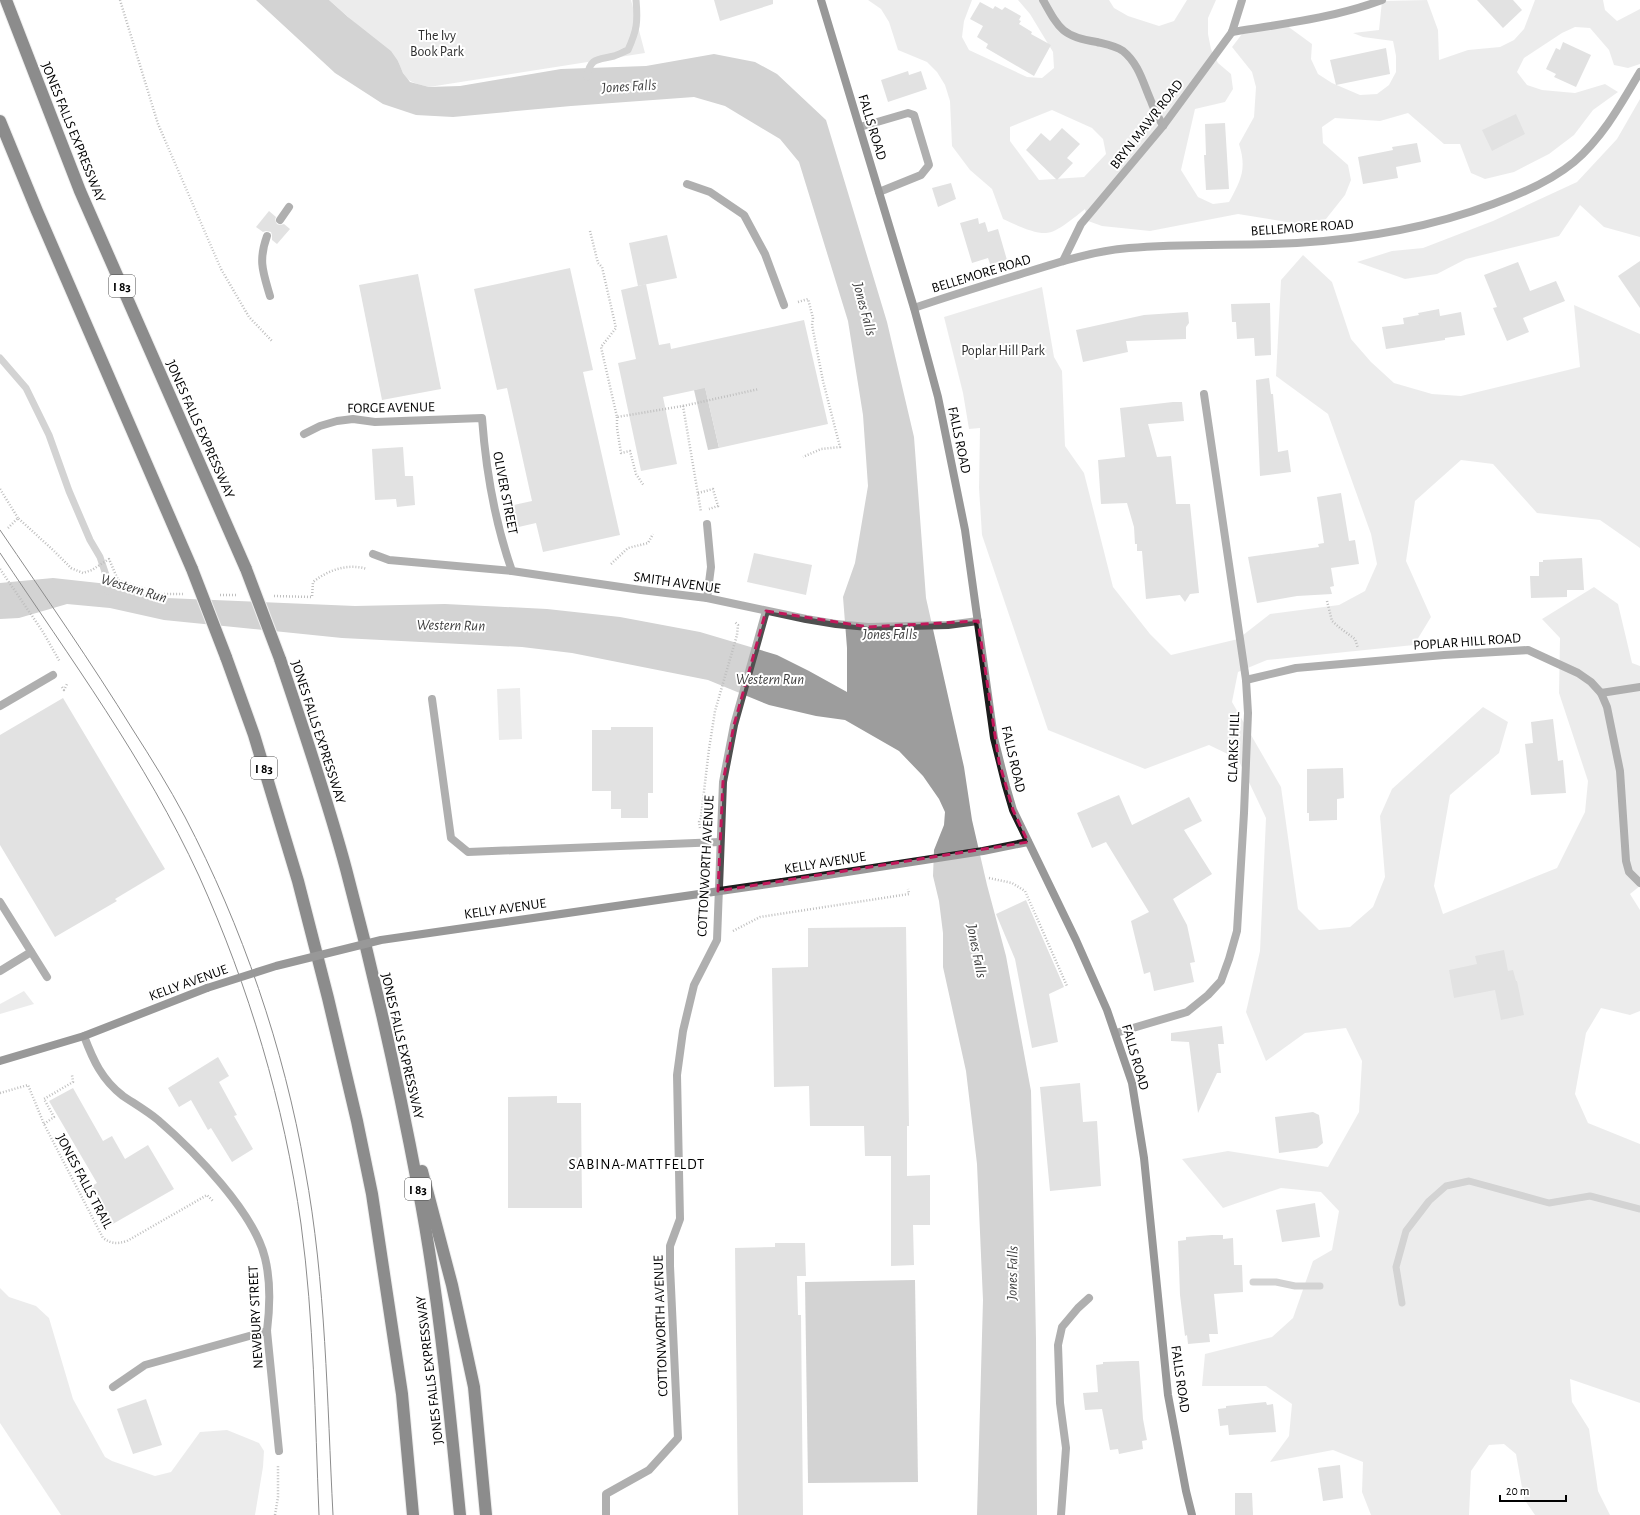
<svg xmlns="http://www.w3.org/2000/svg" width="1640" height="1515" font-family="'Alegreya Sans',sans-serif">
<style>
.green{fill:#d6d6d6;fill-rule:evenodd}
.water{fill:#9d9d9d}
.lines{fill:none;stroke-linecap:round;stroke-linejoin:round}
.stream{stroke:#9d9d9d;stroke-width:7}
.building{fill:#bfbfbf}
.highway-casing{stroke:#dbdbdb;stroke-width:14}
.path{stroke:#717171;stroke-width:2.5;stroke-dasharray:1 2;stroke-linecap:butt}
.lane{stroke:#4f4f4f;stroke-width:8}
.street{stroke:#4f4f4f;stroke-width:8}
.secondary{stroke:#1c1c1c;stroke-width:8}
.highway{stroke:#000;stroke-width:12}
.tram{stroke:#000;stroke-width:1}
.highway-bridge-casing{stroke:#dbdbdb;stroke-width:14;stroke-linecap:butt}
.secondary-bridge{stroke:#1c1c1c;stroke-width:8}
.highway-bridge{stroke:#000;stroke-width:12}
.marked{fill:none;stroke:#c2185b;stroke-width:3;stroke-dasharray:8 5;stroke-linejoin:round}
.labels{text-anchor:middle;stroke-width:4;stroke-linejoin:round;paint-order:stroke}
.shield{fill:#fff;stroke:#4c4c4c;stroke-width:1}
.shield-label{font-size:13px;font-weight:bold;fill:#000}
.park-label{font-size:14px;fill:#2d2d2d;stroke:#fff}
.street-label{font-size:14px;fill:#000;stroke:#fff}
.water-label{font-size:15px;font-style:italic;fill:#3e3e3e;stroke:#fff}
.neighbourhood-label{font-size:15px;letter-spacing:1px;fill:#000;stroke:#fff}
</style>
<rect width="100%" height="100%" fill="#fff"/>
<g class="green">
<path d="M329,0H631L645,53L429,87C409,82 406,82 398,61Z"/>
<path d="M868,0H972L964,21L962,37L969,50L1027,77L1042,78L1054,68L1053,52L1030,14L1018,0H1109L1114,8L1128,16L1159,26L1174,21L1187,0H1216L1208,18V34L1211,49L1218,63L1231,74L1233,89L1225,102L1195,109L1181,170L1198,197L1213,204L1229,202C1241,180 1247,169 1239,144L1254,117L1256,87L1252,72L1232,47L1242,34L1286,25L1312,44L1311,59L1318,74L1332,83L1360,95L1377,94L1389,85L1396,72V56L1393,41L1363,37L1353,33L1379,30L1382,1L1427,0L1438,30L1439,60L1468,50L1500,47L1514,40L1524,29L1535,0H1603L1605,10L1617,21L1640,9V64L1628,68L1614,65L1609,50L1590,28L1575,27L1562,33L1524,58L1517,72L1527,85L1542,90L1575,93L1605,84L1618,92L1593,110L1574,135L1549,154L1514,172L1485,179L1471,173L1460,144H1444L1408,113L1380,121L1335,118L1322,127L1323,143L1348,165L1351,180L1345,195L1326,219L1312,226L1238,214L1150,231L1102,226L1088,221L1085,209C1076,216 1056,234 1045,233C1032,233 1014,224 1003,219L992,189L970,170L952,146L950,101L945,85L937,72L927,62L898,50L889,22L881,9ZM1052,110L1092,128L1103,139L1106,154L1084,177L1039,180L1010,141V127Z"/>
<polygon points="1640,99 1640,237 1604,227 1580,205 1559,236 1466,259 1437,274 1405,279 1357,262 1392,251 1423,248 1493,221 1577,182 1617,139"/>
<polygon points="1303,255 1332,282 1351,339 1371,362 1394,383 1432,394 1461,396 1580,367 1574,305 1640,334 1640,548 1600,520 1537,513 1493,464 1461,460 1415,501 1406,561 1431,617 1414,645 1267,660 1238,672 1232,702 1281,787 1298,909 1319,930 1350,927 1373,907 1385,877 1380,816 1392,789 1483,707 1508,722 1499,753 1450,795 1434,886 1443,914 1557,868 1585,812 1588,781 1559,693 1560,638 1542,619 1594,587 1618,604 1632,663 1640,666 1640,886 1630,894 1640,910 1640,1011 1630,1015 1601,1008 1586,1033 1575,1094 1588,1123 1640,1144 1640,1403 1570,1379 1572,1402 1589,1429 1598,1491 1610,1515 1535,1515 1524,1499 1516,1454 1504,1444 1489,1445 1471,1471 1469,1515 1371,1515 1362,1492 1363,1462 1333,1450 1270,1462 1289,1436 1292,1404 1266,1386 1202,1386 1205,1354 1272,1337 1293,1318 1313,1261 1332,1250 1339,1211 1321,1192 1281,1188 1223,1208 1182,1159 1228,1151 1328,1167 1359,1112 1362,1061 1346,1028 1305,1033 1266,1061 1246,1012 1260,951 1266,818 1238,759 1209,745 1145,769 1048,730 982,535 979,488 980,428 969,429 963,393 944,317 1042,287 1054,357 1062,371 1065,446 1084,473 1113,587 1150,634 1171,655 1238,639 1270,614 1339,605 1365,591 1377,564 1371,534 1328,414 1276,376 1281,280"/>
<polygon points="520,688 522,739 499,740 497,689"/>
<polygon points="24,991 34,1004 0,1014 0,1004"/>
<polygon points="0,1288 9,1297 36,1306 49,1318 73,1399 105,1457 112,1461 155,1476 171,1472 200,1432 227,1430 259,1443 264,1451 263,1467 255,1515 61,1515 0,1423"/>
</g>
<g class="water">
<polygon points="256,0 329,0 348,17 391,51 398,61 403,73 410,82 429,87 460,86 561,69 646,66 714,54 755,62 777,74 826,120 887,322 914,437 926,598 964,767 972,820 987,885 1006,956 1031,1091 1036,1339 1037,1515 977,1515 983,1300 977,1164 966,1071 943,967 943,933 939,901 933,876 934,850 944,825 945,812 939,799 923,776 899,751 845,720 816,716 769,705 708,680 572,653 522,647 342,638 164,620 110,608 67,604 19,618 0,619 0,583 53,578 108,584 137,593 166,598 355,606 445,604 547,609 620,617 700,632 777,655 809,671 847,692 847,648 843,597 855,563 868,486 863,415 848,321 799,162 780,139 725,106 694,97 571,106 453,117 416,115 383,104 335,73"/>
<polygon points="705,387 719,448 708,450 694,390"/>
<polygon points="915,1280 918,1482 808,1483 805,1282"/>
</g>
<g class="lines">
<g class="stream">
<path d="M587,77C590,57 598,60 614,56C618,55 623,52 628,50C637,30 638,22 636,0"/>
<polyline points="0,358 26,388 49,435 69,491 90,540 100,557 108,581 108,591"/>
<polyline points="1253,1282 1276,1282 1295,1286 1320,1286"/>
<polyline points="1402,1303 1396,1267 1406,1231 1429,1201 1446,1186 1469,1181 1549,1203 1590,1196 1640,1209"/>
</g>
</g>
<g class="building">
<polygon points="714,0 773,0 773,4 720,21"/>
<polygon points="1477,0 1513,0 1522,10 1503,28"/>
<polygon points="980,2 993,9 995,6 1002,10 1005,7 1021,16 1019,20 1021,21 1019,24 1032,32 1031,34 1051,45 1034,76 986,48 988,44 977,37 983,26 970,19"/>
<polygon points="1563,42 1591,55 1576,87 1554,77 1556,74 1546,69 1556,48 1560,50"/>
<polygon points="1386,48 1390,74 1336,85 1330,60"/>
<polygon points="908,71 909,75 921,71 927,89 888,102 881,80"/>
<polygon points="1516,114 1525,134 1492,151 1482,130"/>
<polygon points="1225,123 1229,189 1206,190 1204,155 1206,155 1205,124"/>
<polygon points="1062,128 1080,144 1067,158 1073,163 1057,180 1026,150 1041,133 1050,141"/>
<polygon points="1417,143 1421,162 1396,167 1398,178 1363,184 1358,157 1393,150 1392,147"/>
<polygon points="951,183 956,199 938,207 932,188"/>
<polygon points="269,211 276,217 275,220 277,224 280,225 284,224 290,229 277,244 272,240 272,235 271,232 266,231 263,232 256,227"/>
<polygon points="978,218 979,224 985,222 988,232 998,229 1007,260 990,264 988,258 972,263 960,223"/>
<polygon points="667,235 677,278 638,286 629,243"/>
<polygon points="1640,261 1640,308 1618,276"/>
<polygon points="1518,262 1530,291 1556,281 1565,301 1523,318 1529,332 1507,341 1493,308 1497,307 1484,275"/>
<polygon points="570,268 593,370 583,372 620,535 543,552 536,523 510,529 505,507 532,501 507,388 497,390 474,289"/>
<polygon points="418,274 441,389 382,400 359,285"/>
<polygon points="646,284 659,345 670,343 671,349 804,320 828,424 719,448 705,388 663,397 677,464 641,471 618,363 636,359 621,290"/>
<polygon points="1270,303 1271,355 1255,356 1254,338 1237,339 1236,322 1232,322 1231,304"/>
<polygon points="1439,309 1440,316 1461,312 1465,335 1445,338 1445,340 1386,349 1382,327 1404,324 1403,318 1419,315 1418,313"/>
<polygon points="1188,312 1189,323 1186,327 1186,339 1126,341 1128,352 1083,362 1076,330 1144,315"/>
<polygon points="1269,378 1271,394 1273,394 1278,452 1288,450 1291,472 1260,476 1256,380"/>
<polygon points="1173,402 1182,402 1184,421 1148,424 1157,457 1171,456 1176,504 1190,504 1199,593 1190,594 1185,602 1180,595 1146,599 1142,551 1137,551 1137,544 1135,544 1134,527 1127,503 1101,504 1098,460 1125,457 1120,408"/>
<polygon points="403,447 405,476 413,476 415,505 397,507 396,499 375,500 372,449"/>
<polygon points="1341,493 1349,541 1355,540 1359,564 1331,568 1334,586 1330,587 1332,594 1297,596 1257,603 1248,557 1319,547 1318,544 1324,543 1317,497"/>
<polygon points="754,553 812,565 806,595 747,582"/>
<polygon points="1582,558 1584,590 1567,590 1567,597 1531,598 1530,576 1539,576 1539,562 1543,562 1543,560"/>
<polygon points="63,698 165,869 115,899 117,901 55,937 0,845 0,735"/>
<polygon points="1553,719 1558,761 1563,760 1566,793 1531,795 1525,744 1533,743 1531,722"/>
<polygon points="611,727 653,727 653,793 648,793 648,818 621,818 621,809 611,809 611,791 592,791 592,730 611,730"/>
<polygon points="1343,768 1344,798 1337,799 1337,820 1309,821 1309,813 1307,813 1307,769"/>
<polygon points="1119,795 1132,825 1189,797 1202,821 1184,830 1212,874 1173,899 1187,925 1195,962 1190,963 1194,982 1154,991 1150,972 1144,974 1131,921 1149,912 1106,842 1092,848 1077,813"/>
<polygon points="1026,900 1064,987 1049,994 1058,1042 1032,1048 1015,959 996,914"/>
<polygon points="906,927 909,1126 907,1126 907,1176 930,1175 930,1225 913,1225 914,1265 891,1266 891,1156 865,1156 864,1126 810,1126 809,1086 774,1087 772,968 808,967 808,928"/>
<polygon points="1504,950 1508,971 1513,970 1516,981 1517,981 1524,1015 1501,1020 1495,990 1454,998 1449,970 1477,964 1475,956"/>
<polygon points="1222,1026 1224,1044 1218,1044 1221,1073 1217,1073 1198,1113 1189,1042 1171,1041 1171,1033"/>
<polygon points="218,1057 229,1076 219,1082 237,1115 234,1116 253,1149 232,1162 211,1128 208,1130 191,1100 179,1107 168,1088"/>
<polygon points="1080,1083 1083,1122 1097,1121 1101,1186 1050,1191 1040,1087"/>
<polygon points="73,1088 103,1141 112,1136 125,1159 148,1145 174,1189 111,1225 90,1187 97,1183 49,1101"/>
<polygon points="557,1096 557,1103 581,1103 582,1208 508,1208 508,1097"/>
<polygon points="1313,1112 1319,1115 1323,1143 1317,1148 1279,1153 1275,1117"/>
<polygon points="1315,1203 1320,1237 1282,1242 1276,1210"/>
<polygon points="1212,1235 1223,1235 1223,1239 1233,1238 1234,1265 1242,1265 1243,1292 1214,1294 1218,1334 1209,1334 1210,1342 1188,1344 1187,1335 1185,1336 1180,1295 1178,1241 1186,1240 1186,1237"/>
<polygon points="775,1243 805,1243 806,1276 797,1276 798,1315 801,1315 803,1515 738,1515 735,1248 775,1247"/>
<polygon points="1132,1361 1139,1361 1143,1419 1147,1440 1142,1441 1143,1449 1119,1454 1118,1449 1110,1450 1102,1409 1085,1410 1083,1393 1098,1392 1096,1365 1103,1364 1103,1362"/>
<polygon points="146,1399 162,1445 133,1454 117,1409"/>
<polygon points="1266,1402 1267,1405 1273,1404 1276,1432 1229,1435 1228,1425 1220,1426 1218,1409 1226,1408 1226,1406"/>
<polygon points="1340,1465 1343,1498 1323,1501 1318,1468"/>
<polygon points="1235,1493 1252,1493 1253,1515 1235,1515"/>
</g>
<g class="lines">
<g class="highway-casing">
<g id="highway">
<polyline points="6,0 80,191 246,569"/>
<polyline points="0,121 37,211 192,569"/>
<polyline points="226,657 254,735 298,881 328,998 357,1121 372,1194 402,1394 413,1515"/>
<path d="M280,659C303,728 327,798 346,869C374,974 398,1081 418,1187C439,1296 449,1405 460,1515"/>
<polyline points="422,1171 452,1285 474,1387 486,1515"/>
</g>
</g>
<g class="path">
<polyline points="120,0 158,124 221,269 249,317 272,341"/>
<polyline points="590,231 598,263 602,267 616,328 601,347 617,417 683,406 701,512"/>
<polyline points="798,302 808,299 813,318 812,325 823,381 840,447 821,449 803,457"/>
<polyline points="683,406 759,389"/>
<polyline points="617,417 617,428 621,453 630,451 636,474 644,486"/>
<polyline points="0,489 18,518"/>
<polyline points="698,493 713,489 718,506 709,509"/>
<polyline points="8,528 18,518 53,550 71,568 83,573 92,570 109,559 118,580 160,594 183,594"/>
<polyline points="611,564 628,548 648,543 653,534"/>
<polyline points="0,569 43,632 60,662"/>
<polyline points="220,595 237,595"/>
<path d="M274,596L312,597L313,582C328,570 348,563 367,569"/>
<polyline points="1327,601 1332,621 1340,628 1355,639 1358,648"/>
<polyline points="62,687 64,690 67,684"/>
<polyline points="700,828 699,822 701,817 709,749 715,711 737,635 738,625 735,622"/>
<polyline points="989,878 1012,883 1025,891 1067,986"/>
<polyline points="733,931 760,917 909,894 908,889"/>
<path d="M0,1093L28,1085L44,1124L103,1238C112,1244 117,1244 127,1241L207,1195L213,1201"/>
<polyline points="44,1124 54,1117 44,1099 73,1082 72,1075"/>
<polyline points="275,1515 278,1497 278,1466"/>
</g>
<g class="lane">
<polyline points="860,127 908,113 914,115 929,165 921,175 879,192"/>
<polyline points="687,184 710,192 744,215 765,254 784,305"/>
<polyline points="280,220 289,207"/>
<path d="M267,236C258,261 263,272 270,296"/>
<path d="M304,434L320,426L337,421L353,419L375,422L482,418C486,472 494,520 512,571"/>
<polyline points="707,524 711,567 707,598"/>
<polyline points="432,699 451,838 468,852 720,842"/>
<polyline points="113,1387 145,1365 267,1331"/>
<polyline points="1061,1515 1066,1448 1060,1403 1058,1345 1062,1327 1078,1308 1089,1298"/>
</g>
<g class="street">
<path d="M1043,0C1059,29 1063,37 1097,42C1105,44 1116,46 1123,51C1139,64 1143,83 1151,101C1154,110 1159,118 1163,126"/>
<path d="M1232,32C1282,24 1334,18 1382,0"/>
<polyline points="1063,261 1081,224 1163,126 1232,32 1242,0"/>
<path d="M914,308C949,296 985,285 1021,274C1056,263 1092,251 1129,248C1185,243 1241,246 1297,243C1363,239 1431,227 1493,204C1521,194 1551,181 1574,162C1603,137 1621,104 1640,72"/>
<polyline points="373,554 389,560 512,571 641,590 707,598 806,619 836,624 868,627 909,626 948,625 978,621"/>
<polyline points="1246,680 1296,668 1444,655 1528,650 1578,673 1591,682 1601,693 1607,707 1620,771 1626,861 1629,872 1640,883"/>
<polyline points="1601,693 1640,687"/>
<polyline points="0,706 53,675"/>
<polyline points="0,902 47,977"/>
<polyline points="0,971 31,952"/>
<polyline points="1116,1033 1187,1012 1208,995 1221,981 1229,959 1237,931 1244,813 1248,713 1246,680 1204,394"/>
<path d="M84,1036C93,1060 102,1080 123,1096C135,1104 147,1111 158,1120C194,1151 254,1212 265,1258C271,1282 270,1307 267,1331L279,1451"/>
<polyline points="606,1515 606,1494 649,1470 678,1438 670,1266 670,1246 680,1219 677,1075 683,1031 694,985 717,940 723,782 734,725 766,611"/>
</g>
<g class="secondary">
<polyline points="821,0 914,308 938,397 965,530 994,738 1006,786 1013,810 1076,940 1107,1010 1132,1083 1144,1158 1168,1395 1186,1491 1192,1515"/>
<polyline points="782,882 983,851 1028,842"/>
<polyline points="0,1061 84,1036 207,988"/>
</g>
<use href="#highway" class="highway"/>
<g class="tram">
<path d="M0,530C45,596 91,662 133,730C151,758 169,787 185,817C242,926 284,1048 305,1169C326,1283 327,1400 333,1515"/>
<path d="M0,553C70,658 146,761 199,876C249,987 284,1104 301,1224C314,1320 315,1418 319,1515"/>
</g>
<g class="highway-bridge-casing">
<g id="highway-bridge">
<polyline points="192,569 226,657"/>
<polyline points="246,569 280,659"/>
</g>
</g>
<polyline class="secondary-bridge" points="207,988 276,966 381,940 782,882"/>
<use href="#highway-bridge" class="highway-bridge"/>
</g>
<path d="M0 0H1640V1515H0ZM766,611L868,627L978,621L999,762L1013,810L1028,842L718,891L723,782L734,725Z" fill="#fff" fill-opacity=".55" fill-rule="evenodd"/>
<path class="marked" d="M766,611L868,627L978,621L999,762L1013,810L1028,842L718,891L723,782L734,725Z"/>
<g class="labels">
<g class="shield">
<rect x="109" y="275" width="26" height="22" rx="3"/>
<rect x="251" y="757" width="26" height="22" rx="3"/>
<rect x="405" y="1178" width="26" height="22" rx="3"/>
</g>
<g class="shield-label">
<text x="122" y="291">I 83</text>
<text x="264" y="773">I 83</text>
<text x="418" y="1194">I 83</text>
</g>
<g class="park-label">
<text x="437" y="40">The Ivy<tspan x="437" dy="16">Book Park</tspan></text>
<text x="1003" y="355">Poplar Hill Park</text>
</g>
<g class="street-label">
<text transform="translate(1146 124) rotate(-52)" y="5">BRYN MAWR ROAD</text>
<text transform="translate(873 127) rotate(73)" y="5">FALLS ROAD</text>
<text transform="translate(74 132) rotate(68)" y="5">JONES FALLS EXPRESSWAY</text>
<text transform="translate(1302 227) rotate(-4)" y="5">BELLEMORE ROAD</text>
<text transform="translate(981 273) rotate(-17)" y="5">BELLEMORE ROAD</text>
<text transform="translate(391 407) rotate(-1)" y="5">FORGE AVENUE</text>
<text transform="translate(201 429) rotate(66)" y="5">JONES FALLS EXPRESSWAY</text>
<text transform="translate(960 440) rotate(78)" y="5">FALLS ROAD</text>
<text transform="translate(506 493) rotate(79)" y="5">OLIVER STREET</text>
<text transform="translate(677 582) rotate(8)" y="5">SMITH AVENUE</text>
<text transform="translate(1467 641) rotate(-4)" y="5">POPLAR HILL ROAD</text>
<text transform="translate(319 732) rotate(72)" y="5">JONES FALLS EXPRESSWAY</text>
<text transform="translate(1233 747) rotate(-88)" y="5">CLARKS HILL</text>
<text transform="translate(1014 759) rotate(77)" y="5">FALLS ROAD</text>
<text transform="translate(825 862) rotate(-9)" y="5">KELLY AVENUE</text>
<text transform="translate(705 866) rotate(-87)" y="5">COTTONWORTH AVENUE</text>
<text transform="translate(505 908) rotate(-8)" y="5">KELLY AVENUE</text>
<text transform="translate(188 982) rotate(-20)" y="5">KELLY AVENUE</text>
<text transform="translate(403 1046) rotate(77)" y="5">JONES FALLS EXPRESSWAY</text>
<text transform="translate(1136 1057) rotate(74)" y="5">FALLS ROAD</text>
<text transform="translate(85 1181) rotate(62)" y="5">JONES FALLS TRAIL</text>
<text transform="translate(255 1317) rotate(-93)" y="5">NEWBURY STREET</text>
<text transform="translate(660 1326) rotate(-92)" y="5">COTTONWORTH AVENUE</text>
<text transform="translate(429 1370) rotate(-97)" y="5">JONES FALLS EXPRESSWAY</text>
<text transform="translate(1181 1379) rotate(82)" y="5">FALLS ROAD</text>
</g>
<g class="water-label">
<text transform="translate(629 86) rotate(-3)" y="5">Jones Falls</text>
<text transform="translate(865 309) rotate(75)" y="5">Jones Falls</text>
<text transform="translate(134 588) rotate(17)" y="5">Western Run</text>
<text transform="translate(451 625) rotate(1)" y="5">Western Run</text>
<text x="890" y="639">Jones Falls</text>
<text x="770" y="684">Western Run</text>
<text transform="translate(977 951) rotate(79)" y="5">Jones Falls</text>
<text transform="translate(1012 1273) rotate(-89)" y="5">Jones Falls</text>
</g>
<g class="neighbourhood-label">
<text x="637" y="1169">SABINA-MATTFELDT</text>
</g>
</g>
<path d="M1500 1495v6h66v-6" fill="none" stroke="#000000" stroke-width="2"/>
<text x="1506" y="1495" font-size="12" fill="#000000" stroke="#ffffff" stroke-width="3" paint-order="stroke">20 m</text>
</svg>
